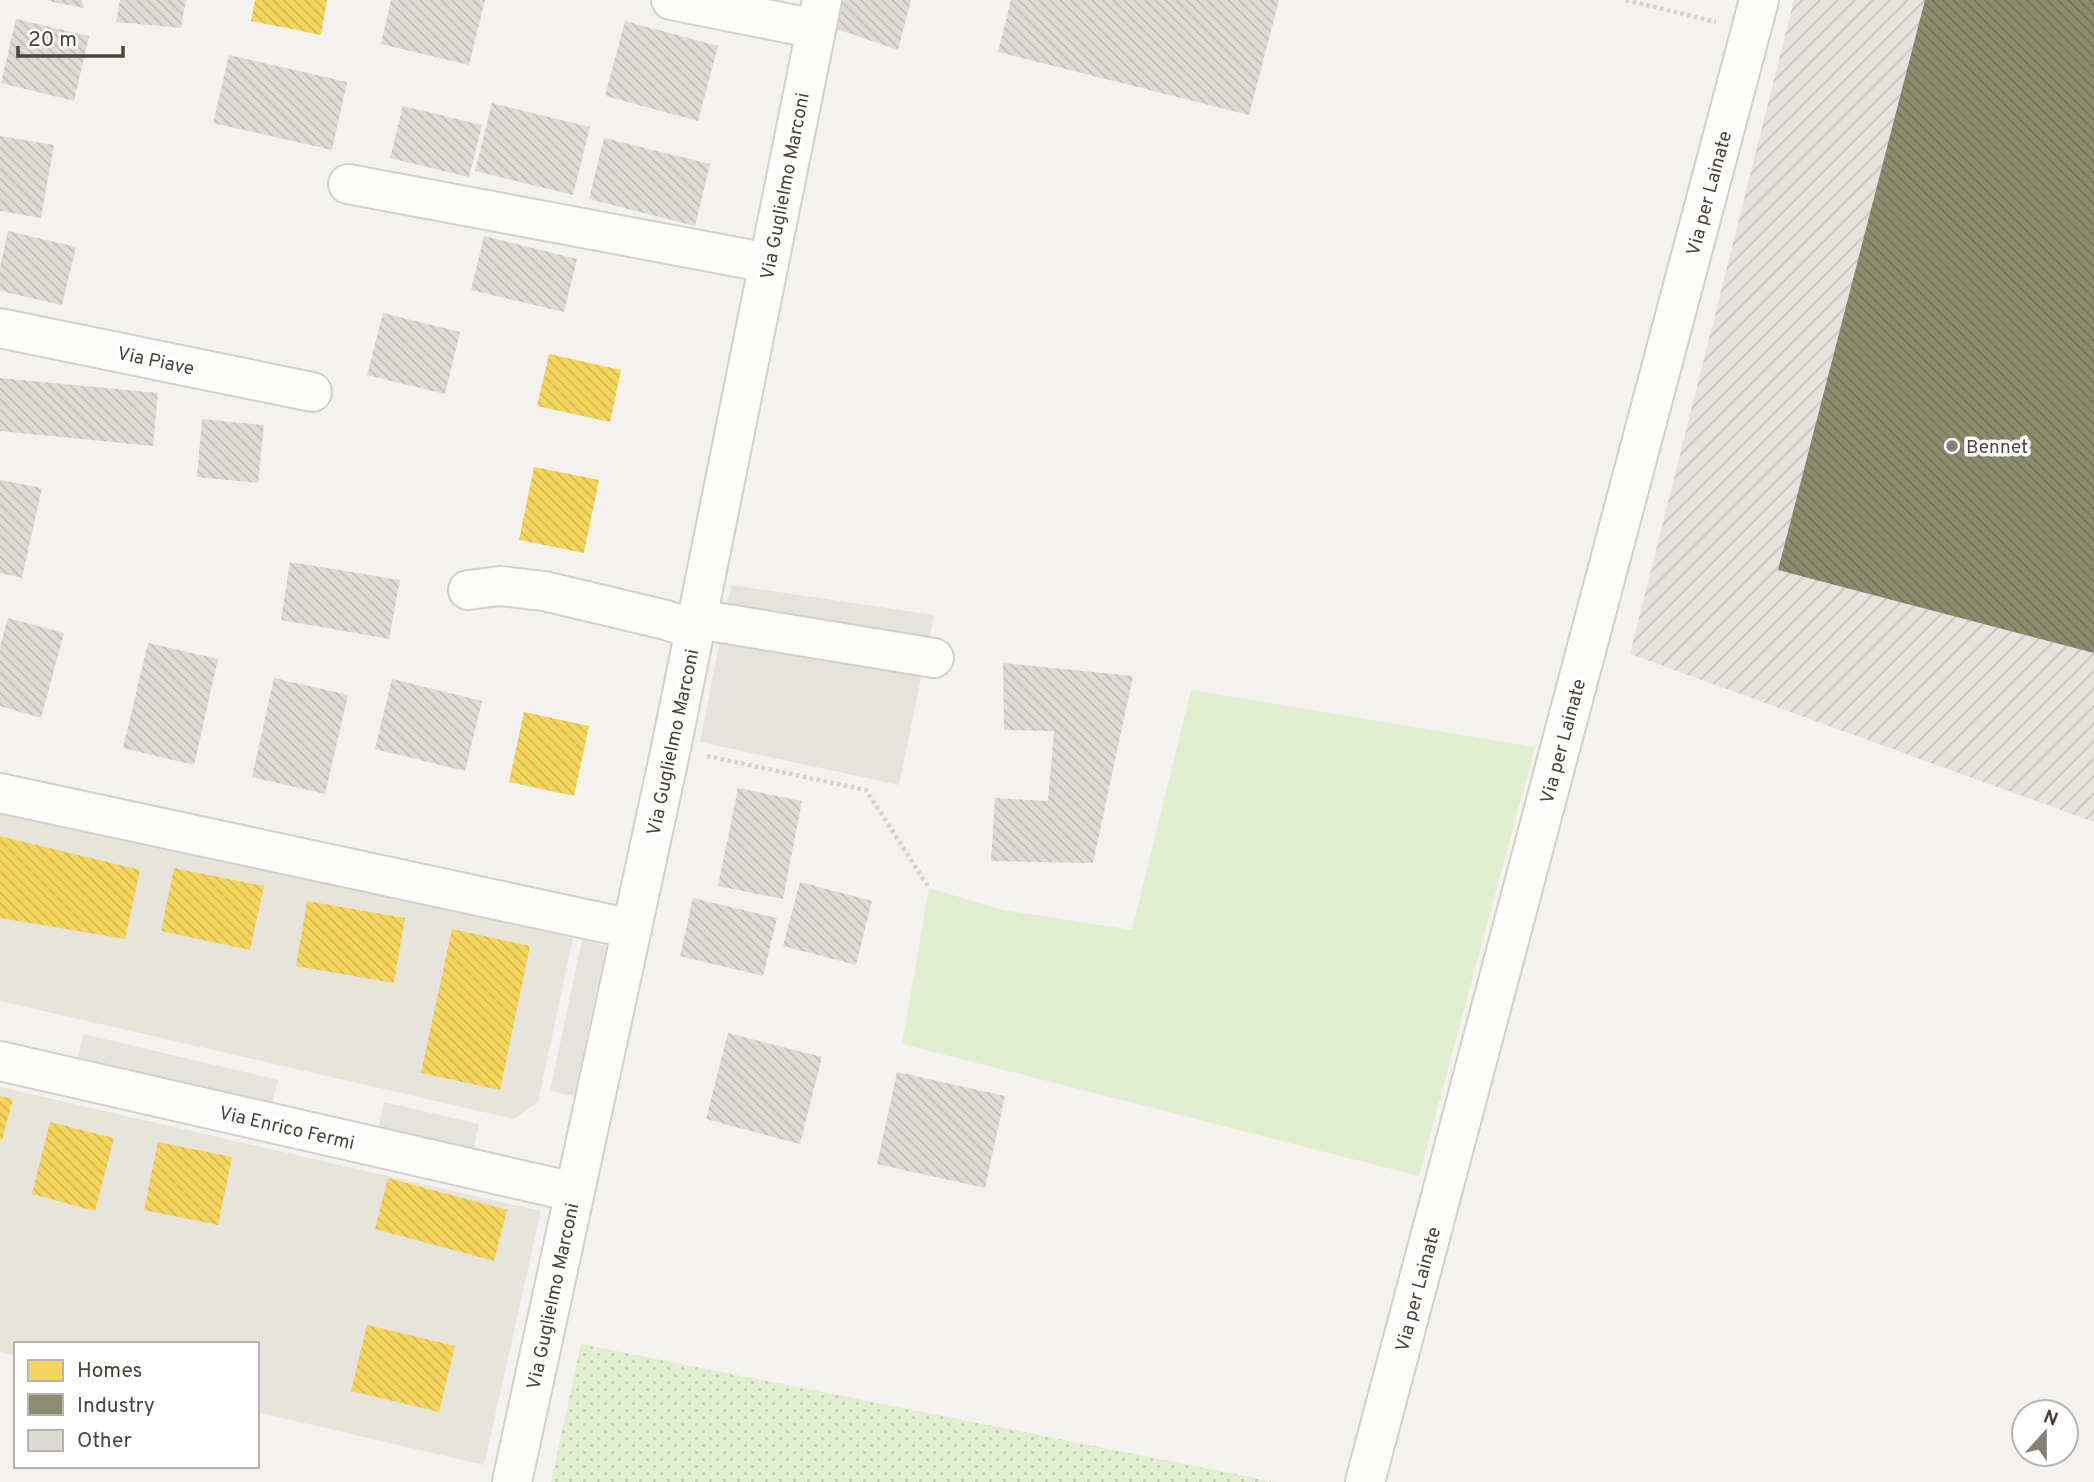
<svg xmlns="http://www.w3.org/2000/svg" width="2094" height="1482" font-family="Overpass,sans-serif">
<style>
.residential{fill:#e7e4dc}
.industrial{fill:url(#industrial-furrows)}
.grass{fill:url(#grass-dots)}
.green{fill:#e1eecf}
.parking{fill:#e6e3df}
.homes{fill:url(#homes-back-hatch)}
.industry{fill:url(#industry-back-hatch)}
.building{fill:url(#building-back-hatch)}
.lines{fill:none;stroke-linecap:round;stroke-linejoin:round}
.minor-casing{stroke:#d2d0cb;stroke-width:42}
.path{stroke:#d3d2cc;stroke-width:4.5;stroke-dasharray:3.5 3.5;stroke-linecap:butt}
.minor{stroke:#fdfdfc;stroke-width:38}
.poi-dot{fill:#868178;stroke:#fff;stroke-width:2.5}
.labels{text-anchor:middle;stroke-width:7;stroke-linejoin:round;paint-order:stroke}
.street-label{font-size:19px;fill:#4b4439;stroke:#fff}
.poi-label{font-size:19px;fill:#4b4439;stroke:#fff;text-anchor:start}
</style>
<defs>
<pattern id="industrial-furrows" width="10" height="10" patternUnits="userSpaceOnUse" patternTransform="scale(1.75)"><rect width="10" height="10" fill="#e6e2de"/><path d="M-1 1l2-2M0 10L10 0M9 11l2-2" fill="none" stroke="#c7c3bf"/></pattern>
<pattern id="grass-dots" width="8" height="8" patternUnits="userSpaceOnUse" patternTransform="scale(1.75)"><rect width="8" height="8" fill="#e1eecf"/><path d="M2 2h.1M6 6h.1" fill="none" stroke="#c3cdb2" stroke-width="1.8" stroke-linecap="round"/></pattern>
<pattern id="homes-back-hatch" width="6" height="6" patternUnits="userSpaceOnUse" patternTransform="scale(1.75)"><rect width="6" height="6" fill="#f6d55c"/><path d="M-1 5l2 2M0 0l6 6M5-1l2 2" fill="none" stroke="#d4b851"/></pattern>
<pattern id="industry-back-hatch" width="6" height="6" patternUnits="userSpaceOnUse" patternTransform="scale(1.75)"><rect width="6" height="6" fill="#8c8c6e"/><path d="M-1 5l2 2M0 0l6 6M5-1l2 2" fill="none" stroke="#74745b"/></pattern>
<pattern id="building-back-hatch" width="6" height="6" patternUnits="userSpaceOnUse" patternTransform="scale(1.75)"><rect width="6" height="6" fill="#dedbd6"/><path d="M-1 5l2 2M0 0l6 6M5-1l2 2" fill="none" stroke="#c0bdb8"/></pattern>
</defs>
<rect width="100%" height="100%" fill="#f4f2ee"/>
<g class="residential">
<polygon points="0,807 573,938 538,1102 514,1119 0,1001"/>
<polygon points="0,1087 541,1211 484,1465 257,1412 257,1344 16,1344 16,1356 0,1352"/>
</g>
<polygon class="industrial" points="1794,0 2094,0 2094,822 1630,654"/>
<polygon class="grass" points="581,1344 1274,1482 551,1482"/>
<polygon class="green" points="1191,690 1535,747 1419,1176 902,1044 929,888 1003,910 1132,930"/>
<g class="parking">
<polygon points="731,585 934,615 899,785 700,742"/>
<polygon points="582,940 606,946 574,1096 550,1091"/>
<polygon points="83,1034 278,1080 272,1104 78,1058"/>
<polygon points="384,1102 479,1124 473,1150 378,1129"/>
</g>
<g class="homes">
<polygon points="255,0 327,0 321,35 251,21"/>
<polygon points="549,354 621,370 610,422 537,406"/>
<polygon points="534,467 599,480 584,553 519,540"/>
<polygon points="524,712 589,726 574,796 509,782"/>
<polygon points="0,836 140,870 125,939 0,918"/>
<polygon points="174,868 264,886 250,950 161,931"/>
<polygon points="307,901 405,918 394,983 296,966"/>
<polygon points="452,929 530,946 500,1090 421,1073"/>
<polygon points="0,1096 13,1099 2,1140 0,1140"/>
<polygon points="50,1122 114,1138 95,1211 32,1194"/>
<polygon points="158,1142 232,1157 218,1225 144,1210"/>
<polygon points="388,1178 507,1210 494,1261 375,1229"/>
<polygon points="367,1325 455,1346 439,1412 351,1391"/>
</g>
<polygon class="industry" points="1925,0 2094,0 2094,653 1778,570"/>
<g class="building">
<polygon points="48,0 82,0 84,8 48,1"/>
<polygon points="120,0 186,0 181,28 116,22"/>
<polygon points="391,0 485,0 469,65 381,44"/>
<polygon points="843,0 911,0 898,50 834,28"/>
<polygon points="1011,0 1279,0 1249,115 998,52"/>
<polygon points="16,19 89,36 74,101 1,83"/>
<polygon points="625,21 718,46 698,121 605,96"/>
<polygon points="229,55 347,82 332,150 213,123"/>
<polygon points="492,103 590,127 573,195 475,171"/>
<polygon points="403,106 482,125 469,177 390,158"/>
<polygon points="0,136 54,145 41,218 0,211"/>
<polygon points="604,138 710,164 695,226 589,199"/>
<polygon points="8,231 76,247 62,305 0,291 0,268"/>
<polygon points="484,236 577,259 564,312 471,290"/>
<polygon points="383,313 460,332 445,394 367,375"/>
<polygon points="0,378 158,393 153,446 0,431"/>
<polygon points="202,419 264,425 258,483 197,477"/>
<polygon points="0,480 42,488 22,578 0,573"/>
<polygon points="290,562 400,580 389,639 281,620"/>
<polygon points="8,618 64,633 41,718 0,706 0,646"/>
<polygon points="148,643 218,659 194,765 123,748"/>
<polygon points="1003,663 1133,676 1093,863 991,861 995,798 1048,801 1054,731 1004,730"/>
<polygon points="274,678 348,695 325,794 252,777"/>
<polygon points="392,679 482,701 465,771 375,749"/>
<polygon points="738,788 802,801 783,899 718,886"/>
<polygon points="800,882 872,901 856,965 783,946"/>
<polygon points="693,898 777,918 763,976 680,956"/>
<polygon points="728,1033 822,1057 800,1144 706,1119"/>
<polygon points="897,1072 1005,1096 985,1188 877,1164"/>
</g>
<g class="lines">
<g class="minor-casing">
<g id="minor">
<polyline points="671,0 816,29"/>
<polyline points="348,184 769,263"/>
<polyline points="0,328 312,392"/>
<polyline points="468,590 500,586 544,591 666,620 695,630"/>
<polyline points="697,619 934,658"/>
<polyline points="0,793 632,929"/>
<polyline points="0,1061 574,1192"/>
<polyline points="512,1482 671,748 822,0"/>
<polyline points="1365,1482 1759,0"/>
</g>
</g>
<g class="path">
<polyline points="1626,0 1716,22"/>
<polyline points="707,756 866,790 929,888"/>
</g>
<use href="#minor" class="minor"/>
</g>
<circle class="poi-dot" cx="1952" cy="446" r="7"/>
<g class="labels">
<g class="street-label">
<text transform="translate(784 186) rotate(-79)" y="7">Via Guglielmo Marconi</text>
<text transform="translate(1708 193) rotate(-75)" y="7">Via per Lainate</text>
<text transform="translate(156 360) rotate(12)" y="7">Via Piave</text>
<text transform="translate(1562 741) rotate(-75)" y="7">Via per Lainate</text>
<text transform="translate(672 742) rotate(-78)" y="7">Via Guglielmo Marconi</text>
<text transform="translate(287 1127) rotate(13)" y="7">Via Enrico Fermi</text>
<text transform="translate(1417 1289) rotate(-75)" y="7">Via per Lainate</text>
<text transform="translate(552 1296) rotate(-78)" y="7">Via Guglielmo Marconi</text>
</g>
<g class="poi-label">
<text x="1966" y="453">Bennet</text>
</g>
</g>
<rect x="14" y="1342" width="245" height="126" fill="#ffffff" stroke="#b7b4b0" stroke-width="2"/>
<rect x="28" y="1360" width="35" height="21" fill="#f6d55c" stroke="#b7b4b0" stroke-width="2"/>
<text x="77" y="1377" font-size="21" fill="#4b4439">Homes</text>
<rect x="28" y="1394" width="35" height="21" fill="#8c8c6e" stroke="#b7b4b0" stroke-width="2"/>
<text x="77" y="1412" font-size="21" fill="#4b4439">Industry</text>
<rect x="28" y="1430" width="35" height="21" fill="#dedbd6" stroke="#b7b4b0" stroke-width="2"/>
<text x="77" y="1447" font-size="21" fill="#4b4439">Other</text>
<g transform="translate(2045 1433) rotate(21)"><circle r="33" fill="#ffffff" stroke="#b7b4b0" stroke-width="2"/>
<path d="M0-5L12 26L0 18L-12 26Z" fill="#868178"/>
<text y="-10" font-size="19" font-weight="bold" text-anchor="middle" fill="#4b4439">N</text>
</g>
<path d="M18 46v10h105v-10" fill="none" stroke="#4b4439" stroke-width="3.5"/>
<text x="28" y="46" font-size="21" fill="#4b4439" stroke="#ffffff" stroke-width="5" paint-order="stroke">20 m</text>
</svg>
